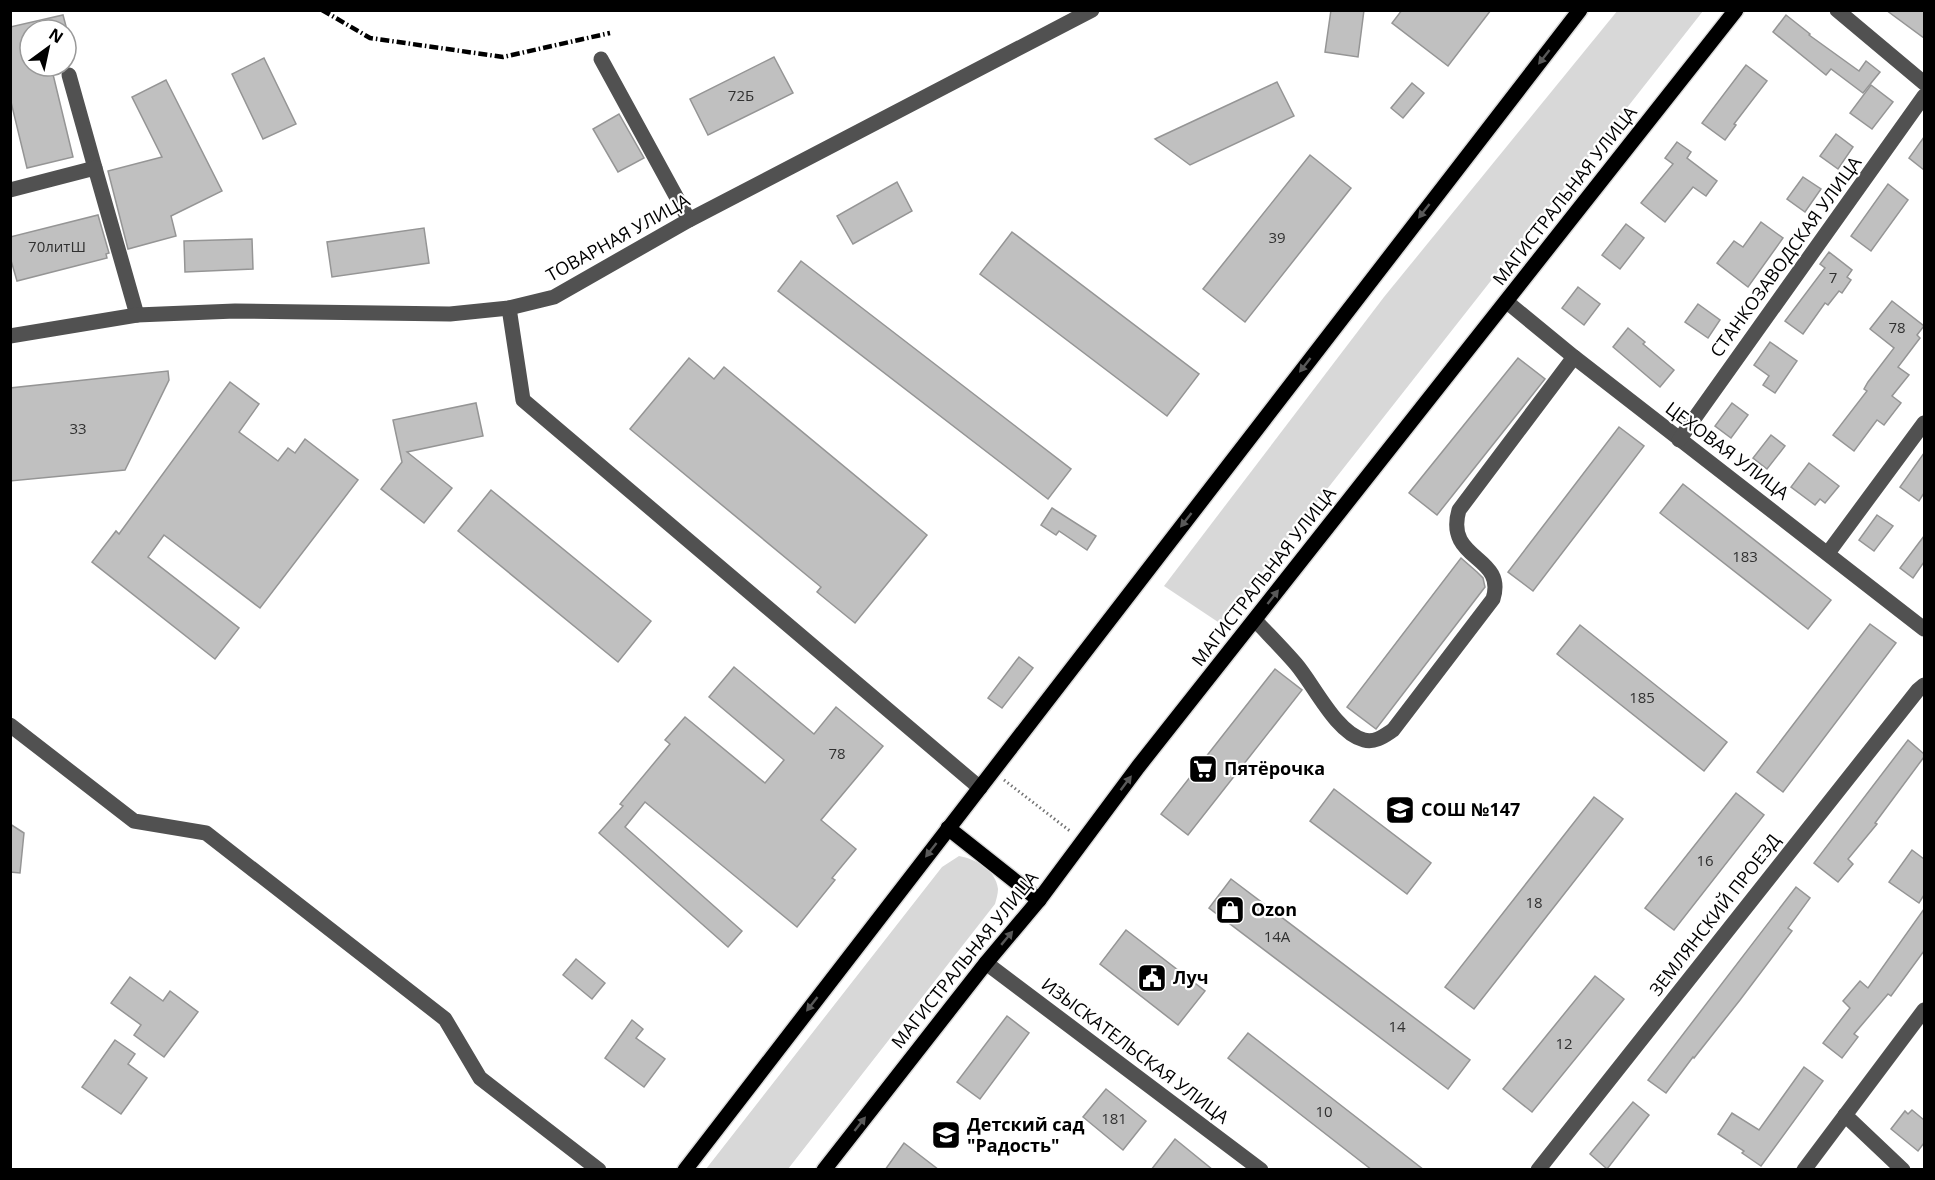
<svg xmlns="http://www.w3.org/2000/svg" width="1935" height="1180" font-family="'Open Sans',sans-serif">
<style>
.green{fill:#d8d8d8}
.building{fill:#c0c0c0;stroke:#959595;stroke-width:1.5}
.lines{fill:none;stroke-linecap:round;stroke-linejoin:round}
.major-casing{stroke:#dbdbdb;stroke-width:18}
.path{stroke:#737373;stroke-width:3;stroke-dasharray:1.5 3;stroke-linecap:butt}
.minor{stroke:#515151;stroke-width:15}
.major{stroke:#000;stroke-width:15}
.rail{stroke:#000;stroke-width:4.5;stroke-dasharray:9 3 1.5 3;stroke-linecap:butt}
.oneway{fill:#595959}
.labels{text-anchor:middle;stroke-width:4.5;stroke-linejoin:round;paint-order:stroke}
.number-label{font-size:15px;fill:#303030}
.street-label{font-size:18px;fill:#000;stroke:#fff}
.poi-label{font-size:18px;font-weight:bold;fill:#000;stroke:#fff;text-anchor:start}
</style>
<rect width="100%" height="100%" fill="#fff"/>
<g class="green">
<polygon points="1618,10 1703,11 1221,624 1164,586 1384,297"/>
<path d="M959,856C976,859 996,870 998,889C998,894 996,900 995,904L788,1169H706L942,867Z"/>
</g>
<g class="building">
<polygon points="1331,10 1364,10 1358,57 1325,52"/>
<polygon points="1402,10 1491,10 1448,66 1392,23"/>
<polygon points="1886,10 1924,10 1924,38"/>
<polygon points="63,15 67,30 30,30 30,66 51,66 73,157 27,168 10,98 10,27"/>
<polygon points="1786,15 1810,34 1809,35 1859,71 1866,61 1880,72 1863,93 1831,69 1826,75 1773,32"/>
<polygon points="774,57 793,93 708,135 690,99"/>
<polygon points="264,58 296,124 263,139 232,74"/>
<polygon points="1746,65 1767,81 1734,124 1736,125 1725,140 1702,123"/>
<polygon points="166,80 222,191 171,216 176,236 128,249 108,171 162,157 132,97"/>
<polygon points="1277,82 1294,116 1190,165 1155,139"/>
<polygon points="1412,83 1424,93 1403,118 1391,108"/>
<polygon points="1871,85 1893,102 1872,129 1850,113"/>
<polygon points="619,114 644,158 618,172 593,129"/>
<polygon points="1836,134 1853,147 1838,169 1820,156"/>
<polygon points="1924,137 1924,170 1909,158"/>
<polygon points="1677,142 1691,152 1687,158 1717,181 1706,196 1693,187 1665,222 1641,203 1673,164 1665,158"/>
<polygon points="1310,155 1351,188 1245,322 1203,289"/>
<polygon points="1803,177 1821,189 1805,212 1787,199"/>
<polygon points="897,182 912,211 853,244 837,216"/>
<polygon points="1888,184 1908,200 1871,251 1851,236"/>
<polygon points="98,215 109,253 106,254 107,258 17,281 10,257 10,237"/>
<polygon points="1761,222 1783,238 1748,287 1717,263 1734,241 1743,247"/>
<polygon points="1626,224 1644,238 1620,269 1602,255"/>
<polygon points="424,228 429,263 332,277 327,242"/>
<polygon points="1012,232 1199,374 1167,416 980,274"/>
<polygon points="252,239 253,269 185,272 184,241"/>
<polygon points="1829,252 1852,270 1847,277 1851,280 1842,293 1839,291 1828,305 1825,303 1803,334 1785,321 1825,268 1820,264"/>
<polygon points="801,261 1071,469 1048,499 778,291"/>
<polygon points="1578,287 1600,304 1584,325 1562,308"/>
<polygon points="1892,301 1924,326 1917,335 1920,338 1898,367 1909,375 1892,396 1901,403 1884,425 1877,420 1854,451 1833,435 1867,391 1864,389 1868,382 1894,348 1870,329"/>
<polygon points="1698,304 1720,320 1708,338 1685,322"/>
<polygon points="1628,328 1645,342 1643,344 1674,370 1660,387 1613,347"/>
<polygon points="1770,342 1797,361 1775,393 1763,385 1769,376 1754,365"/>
<polygon points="689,358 714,379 724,367 927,535 855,623 817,592 821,587 630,429"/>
<polygon points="1518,358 1545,379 1437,515 1409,493"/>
<polygon points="168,371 169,380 125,470 10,481 10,388"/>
<polygon points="230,382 259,404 239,432 278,461 288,448 295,453 305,439 358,480 260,608 164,535 148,557 239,628 215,659 92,562 116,531 119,534"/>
<polygon points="476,403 483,436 407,452 452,488 424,523 381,489 402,462 393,420"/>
<polygon points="1732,403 1748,415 1731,438 1715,426"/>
<polygon points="1619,427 1644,446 1533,591 1508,572"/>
<polygon points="1771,435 1785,446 1767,469 1753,458"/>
<polygon points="1924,453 1924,493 1919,501 1900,487"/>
<polygon points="1809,463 1839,486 1825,503 1820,499 1815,505 1791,487"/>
<polygon points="1683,484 1831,600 1808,629 1660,513"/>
<polygon points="491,490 651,621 618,662 458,531"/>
<polygon points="1052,508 1096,536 1087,550 1059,531 1056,535 1041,525"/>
<polygon points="1877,515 1893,526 1874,551 1859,540"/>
<polygon points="1924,536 1924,562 1913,578 1900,568"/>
<polygon points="1461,558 1477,572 1483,578 1485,587 1376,729 1347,707"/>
<polygon points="1870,624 1896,643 1783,792 1757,772"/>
<polygon points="1580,625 1727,742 1704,771 1557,654"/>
<polygon points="1019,657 1033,668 1002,708 988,698"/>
<polygon points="734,667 814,734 836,707 883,746 821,820 856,849 832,878 835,880 797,927 645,802 625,827 742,931 728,947 599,833 623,806 620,804 670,744 665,740 685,717 765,783 784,760 709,697"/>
<polygon points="1275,669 1302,690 1188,835 1161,814"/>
<polygon points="1908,740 1924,754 1924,757 1875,823 1877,824 1848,859 1853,864 1838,882 1814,863"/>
<polygon points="1334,789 1431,863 1407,894 1310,821"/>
<polygon points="1736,793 1764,815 1674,930 1645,908"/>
<polygon points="1594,797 1623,819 1474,1009 1445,987"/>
<polygon points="10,824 24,833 20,873 10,872"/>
<polygon points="1912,850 1924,859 1924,895 1919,903 1889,882"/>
<polygon points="1231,879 1470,1060 1448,1089 1209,908"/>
<polygon points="1796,887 1810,898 1788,928 1792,931 1740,1000 1694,1058 1693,1057 1666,1093 1648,1080"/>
<polygon points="1924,909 1924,951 1891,996 1888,994 1854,1034 1858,1037 1842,1058 1823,1043 1850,1008 1843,1001 1860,981 1868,988"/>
<polygon points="1126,930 1205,991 1178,1025 1100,964"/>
<polygon points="576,959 605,983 592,999 563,975"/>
<polygon points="1595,976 1624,999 1532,1112 1503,1089"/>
<polygon points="130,977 163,1001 170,991 198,1012 164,1057 134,1035 141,1025 111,1003"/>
<polygon points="1007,1016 1029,1033 980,1099 957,1082"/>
<polygon points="632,1020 643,1029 636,1038 665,1059 644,1087 605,1058"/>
<polygon points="1248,1033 1424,1170 1372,1170 1228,1058"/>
<polygon points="115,1040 135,1054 128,1064 147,1078 121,1114 82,1087"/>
<polygon points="1804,1067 1823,1081 1761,1166 1742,1153 1744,1151 1718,1134 1732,1113 1759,1130"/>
<polygon points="1106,1089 1146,1121 1123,1150 1083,1117"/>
<polygon points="1633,1102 1649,1115 1607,1169 1590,1154"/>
<polygon points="1912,1110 1924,1120 1924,1143 1918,1151 1891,1129 1905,1111 1908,1114"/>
<polygon points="1175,1139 1213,1170 1151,1170"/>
<polygon points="904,1143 939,1170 885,1170"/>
</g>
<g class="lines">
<g class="major-casing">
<g id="major">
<polyline points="948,828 1039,900"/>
<polyline points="685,1170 1580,10"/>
<polyline points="824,1170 986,963 1039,900 1138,767 1736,10"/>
</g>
</g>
<polyline class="path" points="1004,780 1070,831"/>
<g class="minor">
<polyline points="1837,10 1924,83"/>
<polyline points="601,59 689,220"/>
<polyline points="69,75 95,168"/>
<polyline points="10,190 95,168 137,315"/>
<polyline points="1507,302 1574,357 1924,629"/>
<polyline points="509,308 523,400 980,788"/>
<polyline points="10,336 137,315 235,311 450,314 509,308 554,297 689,220 1092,10"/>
<polyline points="1679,440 1924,96"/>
<polyline points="1828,553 1924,423"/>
<path d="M1255,620C1269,635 1283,649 1296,664C1314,685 1336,733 1364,740C1375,743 1384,736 1393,730L1493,599C1507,555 1444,561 1459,510L1574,357"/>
<polyline points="10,725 134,821 206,833 445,1019 480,1078 599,1170"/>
<polyline points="986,963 1261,1170"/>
<polyline points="1845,1115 1903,1170"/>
<polyline points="1538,1170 1918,690 1924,685"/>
<polyline points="1804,1170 1924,1010"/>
</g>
<use href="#major" class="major"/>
<polyline class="rail" points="322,10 370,38 503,57 610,33"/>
</g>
<defs><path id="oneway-solid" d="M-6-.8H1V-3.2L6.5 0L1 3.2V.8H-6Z" transform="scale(1.5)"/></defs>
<g class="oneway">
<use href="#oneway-solid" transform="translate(1544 57) rotate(128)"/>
<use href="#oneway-solid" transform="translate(1424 211) rotate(128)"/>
<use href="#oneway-solid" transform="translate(1305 365) rotate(128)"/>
<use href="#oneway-solid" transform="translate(1186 520) rotate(128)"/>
<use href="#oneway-solid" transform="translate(1273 597) rotate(-52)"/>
<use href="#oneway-solid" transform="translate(1126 783) rotate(-53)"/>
<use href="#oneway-solid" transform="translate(931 850) rotate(128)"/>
<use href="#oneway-solid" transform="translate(1007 938) rotate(-50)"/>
<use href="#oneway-solid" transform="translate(812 1004) rotate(128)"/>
<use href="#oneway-solid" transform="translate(860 1124) rotate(-52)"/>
</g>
<defs>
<g id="supermarket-square" transform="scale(1.5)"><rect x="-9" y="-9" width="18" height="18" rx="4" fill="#000" stroke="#fff"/><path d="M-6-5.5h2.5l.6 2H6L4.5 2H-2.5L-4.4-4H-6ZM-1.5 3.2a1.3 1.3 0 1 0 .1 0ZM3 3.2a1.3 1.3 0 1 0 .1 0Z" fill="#fff"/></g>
<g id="school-square" transform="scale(1.5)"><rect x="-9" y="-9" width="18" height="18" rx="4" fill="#000" stroke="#fff"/><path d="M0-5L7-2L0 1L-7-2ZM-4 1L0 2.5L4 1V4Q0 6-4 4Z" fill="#fff"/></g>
<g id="shop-square" transform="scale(1.5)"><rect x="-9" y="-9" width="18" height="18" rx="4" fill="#000" stroke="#fff"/><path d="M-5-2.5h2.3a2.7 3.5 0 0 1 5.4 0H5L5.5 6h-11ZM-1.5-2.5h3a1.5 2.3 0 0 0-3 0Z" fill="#fff"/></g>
<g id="civic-square" transform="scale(1.5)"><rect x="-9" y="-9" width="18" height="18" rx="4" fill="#000" stroke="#fff"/><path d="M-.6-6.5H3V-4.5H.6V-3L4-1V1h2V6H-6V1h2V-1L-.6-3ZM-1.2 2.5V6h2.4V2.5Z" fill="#fff"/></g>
</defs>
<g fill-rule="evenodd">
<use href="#supermarket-square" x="1203" y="769"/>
<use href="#school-square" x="1400" y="810"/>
<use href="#shop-square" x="1230" y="910"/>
<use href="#civic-square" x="1152" y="978"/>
<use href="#school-square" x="946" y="1135"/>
</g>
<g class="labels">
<g class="number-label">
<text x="741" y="101">72Б</text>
<text x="1277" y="243">39</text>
<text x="57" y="252">70литШ</text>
<text x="1833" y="283">7</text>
<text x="1897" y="333">78</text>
<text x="78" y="434">33</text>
<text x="1745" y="562">183</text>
<text x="1642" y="703">185</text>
<text x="837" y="759">78</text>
<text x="1705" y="866">16</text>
<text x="1534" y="908">18</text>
<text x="1277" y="942">14А</text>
<text x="1397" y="1032">14</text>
<text x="1564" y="1049">12</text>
<text x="1324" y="1117">10</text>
<text x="1114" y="1124">181</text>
</g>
<g class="street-label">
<text transform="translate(1565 196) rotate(-52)" y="6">МАГИСТРАЛЬНАЯ УЛИЦА</text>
<text transform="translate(618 238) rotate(-29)" y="6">ТОВАРНАЯ УЛИЦА</text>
<text transform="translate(1786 257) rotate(-54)" y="6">СТАНКОЗАВОДСКАЯ УЛИЦА</text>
<text transform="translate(1727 451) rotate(37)" y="6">ЦЕХОВАЯ УЛИЦА</text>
<text transform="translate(1264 577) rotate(-52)" y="6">МАГИСТРАЛЬНАЯ УЛИЦА</text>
<text transform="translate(1715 915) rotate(-52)" y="6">ЗЕМЛЯНСКИЙ ПРОЕЗД</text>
<text transform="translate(965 960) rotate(-51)" y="6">МАГИСТРАЛЬНАЯ УЛИЦА</text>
<text transform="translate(1135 1051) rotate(37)" y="6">ИЗЫСКАТЕЛЬСКАЯ УЛИЦА</text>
</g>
<g class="poi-label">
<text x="1224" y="775">Пятёрочка</text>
<text x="1421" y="816">СОШ №147</text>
<text x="1251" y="916">Ozon</text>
<text x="1173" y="984">Луч</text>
<text x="967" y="1131">Детский сад<tspan x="967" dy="21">"Радость"</tspan></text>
</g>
</g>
<rect width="1935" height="1180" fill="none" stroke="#000000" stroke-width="24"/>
<g transform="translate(48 48) rotate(33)"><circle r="28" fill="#ffffff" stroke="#999999" stroke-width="1.5"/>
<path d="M0-4.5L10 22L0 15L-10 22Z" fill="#000000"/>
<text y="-9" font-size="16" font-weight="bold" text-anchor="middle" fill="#000000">N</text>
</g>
</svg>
